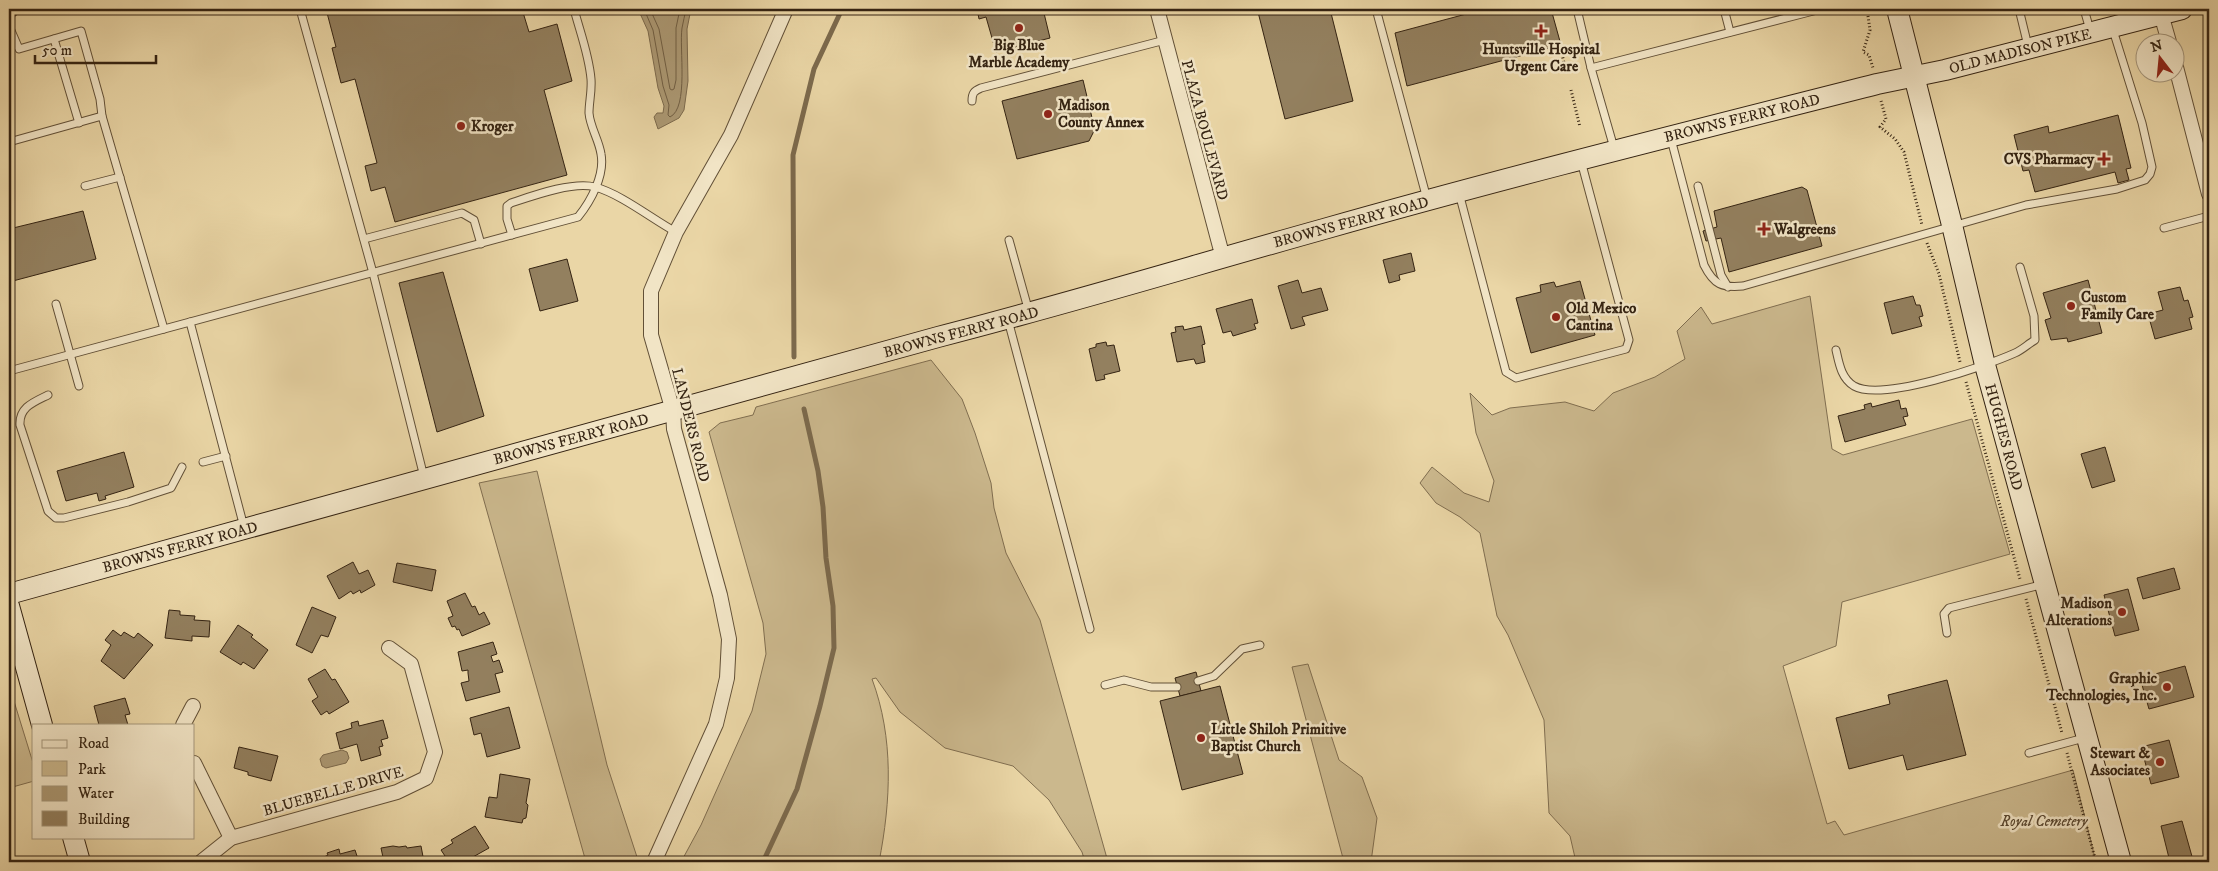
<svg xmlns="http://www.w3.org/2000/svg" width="2218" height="871" font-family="'IM FELL DW Pica',serif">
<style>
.green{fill:#cbb88d;stroke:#806e50}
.water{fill:#ac9974;stroke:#7c6a4d}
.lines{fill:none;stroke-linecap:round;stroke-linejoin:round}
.shore{stroke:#705e43;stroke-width:1}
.stream{stroke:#7c6a4d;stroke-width:5}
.building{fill:#93805f;stroke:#342312}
.lane-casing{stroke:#625037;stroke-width:9}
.street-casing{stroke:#625037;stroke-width:16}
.secondary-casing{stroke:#342312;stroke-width:22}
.path{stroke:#342312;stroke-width:3;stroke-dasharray:1 2.5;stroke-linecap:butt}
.lane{stroke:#f1e4c5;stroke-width:7}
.street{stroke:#f1e4c5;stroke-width:14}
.secondary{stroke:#f1e4c5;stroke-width:20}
.poi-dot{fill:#8f2418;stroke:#f1e4c5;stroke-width:2}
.labels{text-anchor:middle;stroke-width:5;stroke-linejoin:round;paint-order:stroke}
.poi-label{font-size:15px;font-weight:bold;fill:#342312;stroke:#f1e4c5;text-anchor:start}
.street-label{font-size:15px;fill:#342312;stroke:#f1e4c5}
.park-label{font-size:15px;font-style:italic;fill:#5a4831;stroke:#f1e4c5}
</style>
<rect width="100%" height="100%" fill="#ead6a6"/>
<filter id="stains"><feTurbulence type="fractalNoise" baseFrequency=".004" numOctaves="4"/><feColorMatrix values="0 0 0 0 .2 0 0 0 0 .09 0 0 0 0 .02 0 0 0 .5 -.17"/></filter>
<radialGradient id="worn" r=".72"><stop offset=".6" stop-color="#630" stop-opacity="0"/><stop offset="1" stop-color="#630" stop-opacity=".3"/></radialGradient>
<g class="green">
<polygon points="1810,296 1832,449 1843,455 1972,419 2010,554 1842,602 1836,646 1783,666 1827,824 1835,821 1844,835 2073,770 2096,862 1576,862 1570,836 1549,813 1544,720 1508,635 1497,616 1480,533 1460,517 1436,503 1420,483 1432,467 1464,493 1489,502 1494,481 1476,433 1470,393 1492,415 1510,408 1565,402 1594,411 1613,393 1655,377 1685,359 1677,331 1701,307 1712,324"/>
<path d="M931,360L962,399L975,433L991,483L994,508L1006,553L1040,620L1108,862H1085L1082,852L1049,800L1013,766L945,748L900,712L876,678L872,679C894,738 891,801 879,862H681L701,825L752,711L766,654L763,623L709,432L720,423L753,415L756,407Z"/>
<polygon points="537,471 607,765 637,857 632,862 586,862 479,483"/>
<polygon points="1308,664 1339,760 1362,777 1377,818 1371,862 1344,862 1292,667"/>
<polygon points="9,685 34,766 34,781 9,788"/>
</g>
<g class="water">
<polygon points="638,9 691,9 687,29 688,81 684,110 679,118 658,129 654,117 657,113 663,113 664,106 658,88 648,31"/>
<polygon points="342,750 347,752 349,758 346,763 326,768 322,766 320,759 323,755"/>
</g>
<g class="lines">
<g class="shore">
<path d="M644,9L653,30L663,86L669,105L668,115L670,117C689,108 679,48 682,28C683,22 685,15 686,9"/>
<polyline points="650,9 659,29 670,89 672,90 674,89 676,80 676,28 680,9"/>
</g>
<g class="stream">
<polyline points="794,357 793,155 814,69 842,9"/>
<polyline points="763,862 797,789 820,706 834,648 833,606 826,558 823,507 818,471 804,409"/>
</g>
</g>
<g class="building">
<polygon points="326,9 522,9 529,32 557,24 572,81 544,90 567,175 395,222 385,187 371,191 365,166 377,163 355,79 341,83 332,48 336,47"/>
<polygon points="977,9 1043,9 1050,38 996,52 986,17 979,19"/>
<polygon points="1272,9 1330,9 1353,101 1285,119 1258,12"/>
<polygon points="1485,9 1551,9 1561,45 1407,86 1395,33"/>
<polygon points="1083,80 1094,126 1096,127 1089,141 1017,159 1002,101"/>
<polygon points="2118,115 2131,168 2126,169 2129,180 2118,183 2115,172 2035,192 2029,170 2023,171 2014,135 2048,126 2049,133"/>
<polygon points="1802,187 1807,190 1822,246 1729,272 1721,238 1706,241 1703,231 1717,227 1714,211"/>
<polygon points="83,211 96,259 9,282 9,229"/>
<polygon points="1411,253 1415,271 1399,275 1400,280 1389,283 1383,260"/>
<polygon points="567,259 578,301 540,311 529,269"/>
<polygon points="443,272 484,416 437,432 399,283"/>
<polygon points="1298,280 1302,293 1321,288 1328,310 1302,317 1305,325 1291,329 1278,286"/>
<polygon points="2088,280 2102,333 2068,342 2067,338 2051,340 2045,320 2051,318 2043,293"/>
<polygon points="1580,281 1595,335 1531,353 1516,298 1541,292 1540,285 1554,282 1556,287"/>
<polygon points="2180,287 2184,301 2188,300 2193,317 2189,318 2192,329 2155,339 2148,314 2163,310 2158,292"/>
<polygon points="1913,296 1916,305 1920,305 1923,316 1919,317 1922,326 1892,334 1884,303"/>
<polygon points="1252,299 1258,323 1254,324 1256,329 1233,336 1231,331 1223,333 1216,309"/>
<polygon points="1183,326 1184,330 1201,326 1205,344 1202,345 1205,362 1196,364 1194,359 1177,362 1171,333 1176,332 1175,327"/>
<polygon points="1106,342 1107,346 1114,345 1120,371 1104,375 1105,379 1096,381 1089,349 1096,347 1096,344"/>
<polygon points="1899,400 1901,409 1906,408 1908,416 1903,417 1906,425 1845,442 1838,416 1865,409 1864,405 1871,403 1872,407"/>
<polygon points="2105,447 2115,481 2092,488 2081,454"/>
<polygon points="124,452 134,487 105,496 106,499 99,501 97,493 66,501 57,471"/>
<polygon points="353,562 359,574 368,570 375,585 361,593 360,590 353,594 351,591 339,599 327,576"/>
<polygon points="397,563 436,570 432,591 393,582"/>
<polygon points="2174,568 2180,589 2143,599 2137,578"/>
<polygon points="2128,589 2139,630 2115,636 2104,595"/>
<polygon points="465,593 472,607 475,606 479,615 484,612 490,624 462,636 459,629 457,630 455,626 452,627 448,618 453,616 447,601"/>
<polygon points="312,607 336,617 328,637 321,635 312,653 296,645"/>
<polygon points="169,610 180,611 180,615 195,616 194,620 210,621 209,637 192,636 192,641 165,638"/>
<polygon points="238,625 253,635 251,637 268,650 254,669 243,662 241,665 220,652"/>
<polygon points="113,630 121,636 124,632 134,638 138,633 153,645 124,679 101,661 111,645 105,640"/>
<polygon points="493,642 497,654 491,656 493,662 499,660 503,672 495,674 500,692 466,701 461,683 469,681 468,673 468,670 462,671 458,652"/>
<polygon points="2185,666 2194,697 2149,709 2140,678"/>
<polygon points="325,669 332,680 335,679 349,702 329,714 327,711 321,715 312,701 318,697 308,679"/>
<polygon points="1196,672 1201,691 1180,696 1175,678"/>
<polygon points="1947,680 1966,755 1907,770 1903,755 1849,769 1836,718 1890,704 1888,695"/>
<polygon points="1220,686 1243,774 1182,790 1160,701"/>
<polygon points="125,698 130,714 125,715 128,725 99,725 94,706"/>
<polygon points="509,707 520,748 487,757 481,733 474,735 470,718"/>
<polygon points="383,720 388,738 381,740 383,746 379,747 381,755 361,761 357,744 340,749 336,733 352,728 351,723 358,721 359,726"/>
<polygon points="2169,740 2179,777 2151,784 2141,747"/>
<polygon points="239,747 278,756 271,781 248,775 248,772 234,768"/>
<polygon points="500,774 530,779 526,803 528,805 526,818 523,819 522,823 485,817 489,797 497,798"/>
<polygon points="2182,821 2193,860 2170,862 2161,826"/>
<polygon points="475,826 489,848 464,862 449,862 441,850 453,843 451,840"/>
<polygon points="393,846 399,847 406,846 407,848 421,846 424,862 384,862 381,848"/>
<polygon points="339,849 340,854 355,850 359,862 319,862 318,860 328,855 327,853"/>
</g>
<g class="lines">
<g class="lane-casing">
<g id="lane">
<polyline points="300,9 373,273 424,477"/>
<polyline points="1090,9 1091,10"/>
<polyline points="1376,9 1427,199"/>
<polyline points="1577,9 1591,68 1614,148"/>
<polyline points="1724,9 1730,32"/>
<polyline points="2019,9 2028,46"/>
<polyline points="2084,9 2090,30"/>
<polyline points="9,26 19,49 81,31 100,99 102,116 164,329"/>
<polyline points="54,39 79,123"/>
<polyline points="1591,68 1821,9"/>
<path d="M972,101C972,93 974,91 981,88L1165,40"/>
<path d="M1671,139L1704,265C1714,285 1722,288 1743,286L2026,205L2117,189L2145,180L2150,174L2152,167L2142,123L2113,30"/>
<polyline points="9,142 102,116"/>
<polyline points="85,186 120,177"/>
<polyline points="1698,186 1721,275 1728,287"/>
<polyline points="1459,193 1506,372 1516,378 1626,349 1629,340 1581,161"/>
<polyline points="2164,228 2209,216"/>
<path d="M512,235L507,219V206L511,203C532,196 573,181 595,187C621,194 652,219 676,232"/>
<polyline points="364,239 462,213 474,220 481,244"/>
<polyline points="1009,240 1029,312"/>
<polyline points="56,304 79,386"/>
<polyline points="1008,320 1090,629"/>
<polyline points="190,322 244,527"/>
<path d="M1836,350C1839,363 1841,378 1854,386C1882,402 1986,366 2015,353C2022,350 2028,344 2035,340L2034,316L2020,267"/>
<path d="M9,371L578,217C591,201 605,175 601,154C599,140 590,127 589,113C589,102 592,91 591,79C589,55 580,32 574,9"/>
<path d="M48,395C34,402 19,407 20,425L48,511L56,518H64L128,502L171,488L182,467"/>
<polyline points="203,462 226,456"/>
<polyline points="1947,633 1944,614 1949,608 2044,584"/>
<polyline points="1198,681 1214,676 1242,649 1260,645"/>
<polyline points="1105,685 1124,680 1151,687 1177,687"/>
<polyline points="2029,753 2084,738"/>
</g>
</g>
<g class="street-casing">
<g id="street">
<polyline points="1157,9 1223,258"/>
<polyline points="9,11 12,9"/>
<polyline points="2161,14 2169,42"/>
<polyline points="2176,67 2209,194"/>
<polyline points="183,725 193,706"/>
<polyline points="194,763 231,838"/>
<polyline points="201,862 231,838 397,792 426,778 435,752 411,664 389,648"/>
<polyline points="654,862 716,724 727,678 729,639 720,595 674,429 673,411 651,335 651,291 676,232 731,135 786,9"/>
</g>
</g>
<g class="secondary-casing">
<g id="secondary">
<polyline points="1897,9 1952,225 1985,365 2121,862"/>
<path d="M9,594L938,337C1067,304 1195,265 1324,229C1507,177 1692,131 1877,84L1945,70L2182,9"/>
<polyline points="9,606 42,725"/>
<polyline points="73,837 80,862"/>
</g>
</g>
<g class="path">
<polyline points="1867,9 1870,30 1863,52 1869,55 1873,68"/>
<polyline points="1562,54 1566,72"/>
<polyline points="1571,90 1580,127"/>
<polyline points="1881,101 1886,119 1880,127 1895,139 1904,152 1922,225"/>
<polyline points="1927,243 1939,274 1960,362"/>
<polyline points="1966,382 2020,579"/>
<polyline points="2026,599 2062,733"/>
<polyline points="2067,753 2096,862"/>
</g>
<use href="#lane" class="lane"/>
<use href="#street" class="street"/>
<use href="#secondary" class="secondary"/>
</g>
<g class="poi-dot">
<circle cx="1019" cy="28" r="5"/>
<path d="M1538.5 23.5h5v5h5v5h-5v5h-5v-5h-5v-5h5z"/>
<circle cx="1048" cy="114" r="5"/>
<circle cx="461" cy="126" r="5"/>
<path d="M2101.5 151.5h5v5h5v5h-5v5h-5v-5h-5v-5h5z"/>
<path d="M1761.5 221.5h5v5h5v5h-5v5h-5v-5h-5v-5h5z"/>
<circle cx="2071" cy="306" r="5"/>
<circle cx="1556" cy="317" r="5"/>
<circle cx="2122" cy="612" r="5"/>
<circle cx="2167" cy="687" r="5"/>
<circle cx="1201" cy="738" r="5"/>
<circle cx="2160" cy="762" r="5"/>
</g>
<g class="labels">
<g class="poi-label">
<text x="1019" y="50" text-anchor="middle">Big Blue<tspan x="1019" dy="17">Marble Academy</tspan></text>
<text x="1541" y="54" text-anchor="middle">Huntsville Hospital<tspan x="1541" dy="17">Urgent Care</tspan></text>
<text x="1058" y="110">Madison<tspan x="1058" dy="17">County Annex</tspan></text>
<text x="471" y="131">Kroger</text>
<text x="2094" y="164" text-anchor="end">CVS Pharmacy</text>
<text x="1774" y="234">Walgreens</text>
<text x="2081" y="302">Custom<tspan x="2081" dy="17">Family Care</tspan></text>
<text x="1566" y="313">Old Mexico<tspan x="1566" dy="17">Cantina</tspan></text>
<text x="2112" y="608" text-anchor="end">Madison<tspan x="2112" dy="17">Alterations</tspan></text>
<text x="2157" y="683" text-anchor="end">Graphic<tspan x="2157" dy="17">Technologies, Inc.</tspan></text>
<text x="1211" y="734">Little Shiloh Primitive<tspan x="1211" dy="17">Baptist Church</tspan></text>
<text x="2150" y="758" text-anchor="end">Stewart &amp;<tspan x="2150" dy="17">Associates</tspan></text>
</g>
<g class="street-label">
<text transform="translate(2020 51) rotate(-14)" y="5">OLD MADISON PIKE</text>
<text transform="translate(1742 118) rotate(-14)" y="5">BROWNS FERRY ROAD</text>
<text transform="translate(1205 130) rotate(75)" y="5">PLAZA BOULEVARD</text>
<text transform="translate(1351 222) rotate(-15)" y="5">BROWNS FERRY ROAD</text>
<text transform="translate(961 332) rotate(-15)" y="5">BROWNS FERRY ROAD</text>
<text transform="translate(691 425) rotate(76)" y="5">LANDERS ROAD</text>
<text transform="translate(2004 437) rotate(75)" y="5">HUGHES ROAD</text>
<text transform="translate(571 439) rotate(-15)" y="5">BROWNS FERRY ROAD</text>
<text transform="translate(180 547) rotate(-15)" y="5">BROWNS FERRY ROAD</text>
<text transform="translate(333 791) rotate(-16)" y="5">BLUEBELLE DRIVE</text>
</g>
<g class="park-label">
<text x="2044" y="826">Royal Cemetery</text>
</g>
</g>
<rect width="2218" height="871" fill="none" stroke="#ead6a6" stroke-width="30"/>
<rect x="10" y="10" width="2198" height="851" fill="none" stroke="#342312" stroke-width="2.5"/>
<rect x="15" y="15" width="2188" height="841" fill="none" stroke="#342312"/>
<rect x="32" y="724" width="162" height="115" fill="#f1e4c5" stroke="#a5977d"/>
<rect x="42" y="740" width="25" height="8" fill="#f1e4c5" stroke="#a5977d"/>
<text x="78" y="748" font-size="15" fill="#342312">Road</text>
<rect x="42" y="761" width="25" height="15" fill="#cbb88d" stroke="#a5977d"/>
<text x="78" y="774" font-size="15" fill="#342312">Park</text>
<rect x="42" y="786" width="25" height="15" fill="#ac9974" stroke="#a5977d"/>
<text x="78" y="798" font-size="15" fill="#342312">Water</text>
<rect x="42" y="811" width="25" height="15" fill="#93805f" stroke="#a5977d"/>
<text x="78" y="824" font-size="15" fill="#342312">Building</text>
<g transform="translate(2160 58) rotate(344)"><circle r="24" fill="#f1e4c5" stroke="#a5977d"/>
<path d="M0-4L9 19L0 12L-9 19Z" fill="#8f2418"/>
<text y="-8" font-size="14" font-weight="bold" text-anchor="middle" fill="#342312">N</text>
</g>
<path d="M35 55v8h121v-8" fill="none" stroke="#342312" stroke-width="2.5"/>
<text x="42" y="55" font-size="15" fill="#342312" stroke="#f1e4c5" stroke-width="4" paint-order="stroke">50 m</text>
<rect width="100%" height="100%" filter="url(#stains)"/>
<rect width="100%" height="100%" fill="url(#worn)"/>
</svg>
